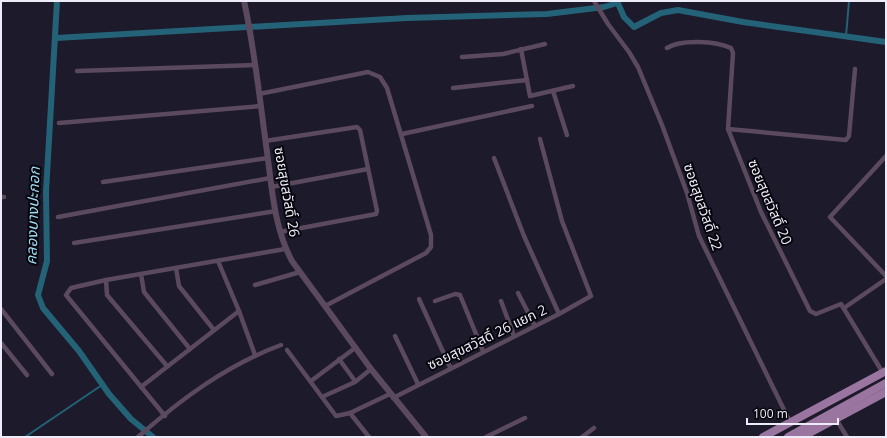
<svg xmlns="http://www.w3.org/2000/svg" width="887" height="438" font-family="'Open Sans','Noto Sans Thai',sans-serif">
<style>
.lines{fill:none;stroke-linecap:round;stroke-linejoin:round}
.stream{stroke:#236277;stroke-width:2}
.canal{stroke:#236277;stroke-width:6}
.minor{stroke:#5b495e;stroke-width:4.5}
.tertiary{stroke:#5b495e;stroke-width:6}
.primary{stroke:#9a759f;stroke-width:8}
.labels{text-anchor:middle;stroke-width:4;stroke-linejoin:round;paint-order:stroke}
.street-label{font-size:14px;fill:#edecf8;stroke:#07060d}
.water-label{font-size:15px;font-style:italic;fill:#9eddf5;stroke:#07060d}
</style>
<rect width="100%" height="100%" fill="#1c1a2b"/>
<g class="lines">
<g class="stream">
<polyline points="846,36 849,1"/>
<polyline points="25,437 102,385"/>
</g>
<g class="canal">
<polyline points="57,1 46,192 47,261 38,295 43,308 79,351 109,394 131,419 153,437"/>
<polyline points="617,1 624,17 634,27 661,13 678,10 743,22 886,42"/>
<polyline points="56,38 407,18 547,14 604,7 617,3"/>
</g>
<g class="minor">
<polyline points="594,1 608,24 629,52 638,67 662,125 687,193 699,236 790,422"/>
<path d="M667,48C681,39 716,41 731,48L733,53L728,129L761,212L810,311L816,314L841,304L883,373"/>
<polyline points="521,49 530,96 573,86"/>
<polyline points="462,57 503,54 545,44"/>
<polyline points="77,71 255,65"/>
<polyline points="453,88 527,80"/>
<polyline points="553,91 567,135"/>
<polyline points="259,94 368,72 380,77 387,88 431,235 431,247 426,253 325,306"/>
<polyline points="59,123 261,106"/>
<polyline points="728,129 846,140 849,136 855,69"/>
<polyline points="402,134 532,106"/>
<polyline points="265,141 357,127 360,130 377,211 376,214 280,232"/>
<polyline points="886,156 830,217 886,276"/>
<polyline points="494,158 524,236 559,314"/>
<polyline points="103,182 268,158"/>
<polyline points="271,187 368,169"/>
<polyline points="1,197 4,197"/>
<polyline points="58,217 270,178"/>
<polyline points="74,243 276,211"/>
<polyline points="218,261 239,311 255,355"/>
<polyline points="176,268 179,286 214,330"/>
<polyline points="141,274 144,292 190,349"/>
<polyline points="106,280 107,295 167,366"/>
<polyline points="255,285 300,272"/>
<polyline points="518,293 535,326"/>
<polyline points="419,299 450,367"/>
<polyline points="435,301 455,294 460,295 483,351"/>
<polyline points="501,301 514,336"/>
<polyline points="844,308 886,279"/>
<polyline points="1,309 52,374"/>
<polyline points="395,336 418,384"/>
<polyline points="1,343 27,375"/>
<polyline points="287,350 336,416 350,413 390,394"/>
<polyline points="339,359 355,381"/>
<polyline points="311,381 355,348"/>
<polyline points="141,387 239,311"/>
<polyline points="322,397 355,382 371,369"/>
<polyline points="393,398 559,314 591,296 562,221 540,139"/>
<polyline points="350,413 369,437"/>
<polyline points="165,416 66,295 71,288 106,280 285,249"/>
<polyline points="836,419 847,437"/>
<path d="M138,437C181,399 227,365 281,345"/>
<polyline points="486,437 525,418"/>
<polyline points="582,437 594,428"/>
</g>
<path class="tertiary" d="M244,1C255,51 260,102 267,152C272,188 274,228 292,261L371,369L426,437"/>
<g class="primary">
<polyline points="763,437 886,371"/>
<polyline points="788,437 886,383"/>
<polyline points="802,437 886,392"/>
</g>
</g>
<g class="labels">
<g class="street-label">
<text transform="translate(287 192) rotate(80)" y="5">ซอยสุขสวัสดิ์ 26</text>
<text transform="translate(770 202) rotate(67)" y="5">ซอยสุขสวัสดิ์ 20</text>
<text transform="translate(703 207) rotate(71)" y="5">ซอยสุขสวัสดิ์ 22</text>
<text transform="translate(487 337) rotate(-26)" y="5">ซอยสุขสวัสดิ์ 26 แยก 2</text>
</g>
<g class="water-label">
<text transform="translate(33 216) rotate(-88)" y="5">คลองบางปะกอก</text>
</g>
</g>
<rect width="887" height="438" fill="none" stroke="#edecf8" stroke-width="4"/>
<path d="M747 418v6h91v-6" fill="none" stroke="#edecf8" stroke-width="2"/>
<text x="753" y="418" font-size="12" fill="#edecf8" stroke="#07060d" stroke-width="3" paint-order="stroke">100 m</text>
</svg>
